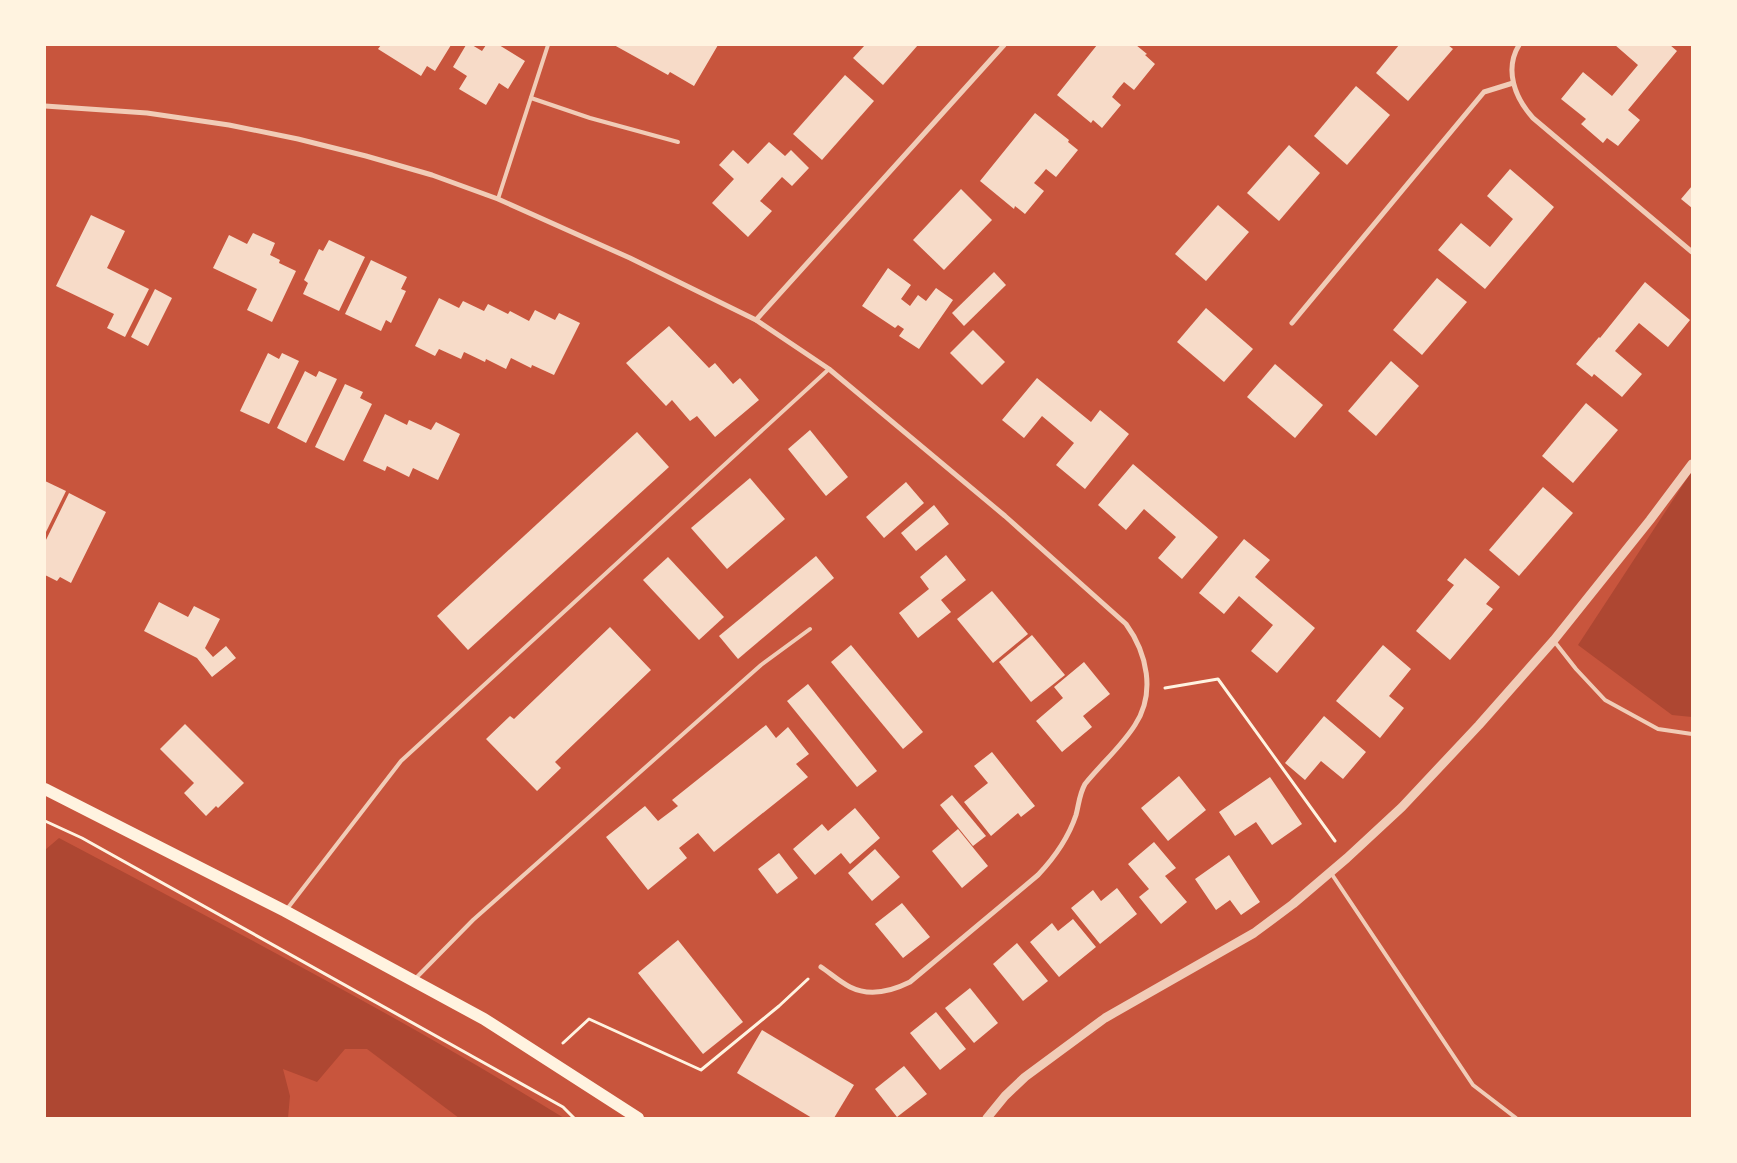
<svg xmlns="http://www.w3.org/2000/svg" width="1737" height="1163" font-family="'IBM Plex Sans',sans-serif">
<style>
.green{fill:#ae4732}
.building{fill:#f7dbc8}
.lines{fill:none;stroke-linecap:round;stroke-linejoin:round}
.path{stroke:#fff3e0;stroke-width:3}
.service{stroke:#f1ccb7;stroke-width:4}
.minor{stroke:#f1ccb7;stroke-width:5}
.tertiary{stroke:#f1ccb7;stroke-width:9}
.primary{stroke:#fff3e0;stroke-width:12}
</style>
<rect width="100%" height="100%" fill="#c8553d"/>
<g class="green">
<polygon points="1692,471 1692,717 1672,715 1578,645"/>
<path d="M59,838C229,928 401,1017 564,1118H459L367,1049H345L317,1082L283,1069L290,1096L288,1118H45V850Z"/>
</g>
<g class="building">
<polygon points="381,45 451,45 435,71 427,66 421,76 378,49"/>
<polygon points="466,45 472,45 482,51 486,45 499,45 525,61 508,89 499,83 486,105 459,89 467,76 453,67"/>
<polygon points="614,45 718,45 694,86 670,72 668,75"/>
<polygon points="865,45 918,45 883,85 853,58"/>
<polygon points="1097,45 1136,45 1147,54 1145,55 1155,64 1134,90 1124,82 1118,89 1112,97 1121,105 1102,128 1093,120 1091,123 1057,95"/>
<polygon points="1399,45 1448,45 1453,49 1408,101 1376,73"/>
<polygon points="1615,45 1670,45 1677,51 1628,110 1640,120 1618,146 1607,138 1603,143 1581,124 1586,119 1561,99 1583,72 1612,96 1638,65"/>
<polygon points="845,75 874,101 822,160 793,134"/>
<polygon points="1356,86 1390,115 1347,165 1314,136"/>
<polygon points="1035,113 1069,140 1068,142 1078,150 1056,177 1046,169 1041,175 1034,183 1044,191 1025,214 1015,206 1014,209 980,181"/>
<polygon points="769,142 785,156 791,150 809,168 792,186 782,177 760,201 772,211 748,237 712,203 734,179 719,165 733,150 748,164"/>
<polygon points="1289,145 1320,173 1279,221 1247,193"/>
<polygon points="1510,169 1554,207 1485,289 1438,250 1461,223 1490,247 1513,219 1487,196"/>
<polygon points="1692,186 1692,208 1681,199"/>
<polygon points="961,189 992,220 944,270 913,240"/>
<polygon points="1218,205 1249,232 1206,281 1175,254"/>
<polygon points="91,215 125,231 107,268 149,289 125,337 107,328 114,314 56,286"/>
<polygon points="253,233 275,243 270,255 280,260 279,263 296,271 272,322 247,310 257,289 213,268 229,235 247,244"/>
<polygon points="329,240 365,257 339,311 303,294 308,283 304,280 319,249 323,251"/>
<polygon points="371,260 407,277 401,289 406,291 391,323 386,320 381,331 345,314"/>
<polygon points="888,268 911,285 901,299 910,306 918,295 926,301 936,288 953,300 919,349 899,336 904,329 898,325 895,328 862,306"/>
<polygon points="994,272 1006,285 964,326 952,313"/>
<polygon points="1437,278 1467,302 1422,355 1393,330"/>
<polygon points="1645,282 1690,320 1668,347 1639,323 1615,351 1642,374 1622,397 1594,374 1592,377 1576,364 1599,337 1600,338"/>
<polygon points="155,289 172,298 148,346 131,337"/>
<polygon points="439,298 459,308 463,301 484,311 488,304 508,314 510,311 529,321 535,310 555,320 559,313 580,323 554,375 532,365 531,368 511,358 506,369 486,359 485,362 464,352 461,359 439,349 435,356 415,346"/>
<polygon points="1206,308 1253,349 1224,382 1177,342"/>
<polygon points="669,326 709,368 715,363 733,384 740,378 759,400 715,437 697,416 690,421 672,400 666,406 626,363"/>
<polygon points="973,330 1005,362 982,385 950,353"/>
<polygon points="268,353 279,359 282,353 299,361 269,424 240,411"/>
<polygon points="1391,361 1419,386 1376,436 1348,411"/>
<polygon points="1275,364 1323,405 1295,438 1247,397"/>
<polygon points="305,371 316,377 319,371 337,379 306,443 277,428"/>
<polygon points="1037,378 1091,422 1100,410 1129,434 1085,489 1056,465 1074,443 1042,416 1024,438 1002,420"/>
<polygon points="345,384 363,392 360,398 372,404 344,461 315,447"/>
<polygon points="1586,403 1618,430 1573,483 1542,456"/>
<polygon points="385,414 407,425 409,420 431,430 436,422 460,434 438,480 413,468 409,477 387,466 385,471 363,461"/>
<polygon points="810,430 848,477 826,496 788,449"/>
<polygon points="637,432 669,467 468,650 437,616"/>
<polygon points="1133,464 1218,537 1182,579 1158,558 1176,537 1144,509 1126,530 1098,505"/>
<polygon points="750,478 785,519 727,569 691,528"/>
<polygon points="45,481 66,491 45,534"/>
<polygon points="906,482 924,503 884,538 866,517"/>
<polygon points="1543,487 1573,513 1519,576 1489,550"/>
<polygon points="69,493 106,512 71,583 60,577 57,581 45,575 45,542"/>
<polygon points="934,505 949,524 916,551 901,533"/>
<polygon points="1244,539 1270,560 1255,577 1315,628 1277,673 1251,651 1273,625 1239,596 1224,614 1199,593"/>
<polygon points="946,555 966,580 941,600 951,612 918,638 899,613 929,589 920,577"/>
<polygon points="816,556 834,578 738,659 719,636"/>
<polygon points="668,557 724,617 699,640 643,580"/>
<polygon points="1465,558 1500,587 1486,604 1493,609 1450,660 1416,631 1454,585 1447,580"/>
<polygon points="992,591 1028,634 993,663 957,619"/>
<polygon points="159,602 188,617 194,606 220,619 205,648 213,657 226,646 236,658 212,677 197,658 144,631"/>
<polygon points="610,627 651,670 555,762 561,768 537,791 486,739 510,716 514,719"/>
<polygon points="1032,635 1065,675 1031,702 999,662"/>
<polygon points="851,645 923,732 903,749 831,662"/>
<polygon points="1383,645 1411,669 1389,696 1404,708 1380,738 1336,701"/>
<polygon points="1084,662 1110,694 1083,716 1092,727 1062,752 1036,721 1063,698 1054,687"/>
<polygon points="808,684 877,771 857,787 787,701"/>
<polygon points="1324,716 1366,752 1343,779 1321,761 1305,780 1285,763"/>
<polygon points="185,724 244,783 218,808 216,806 206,816 184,793 194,783 160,749"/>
<polygon points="766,725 776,738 788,727 809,754 796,764 808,777 714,852 698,833 679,848 687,858 648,890 606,837 645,806 658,821 678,806 672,800"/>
<polygon points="992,752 1035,806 1021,817 1018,813 991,836 964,802 988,783 974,766"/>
<polygon points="1179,776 1206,810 1168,841 1141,808"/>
<polygon points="1270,777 1302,824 1272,845 1256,822 1235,836 1219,812"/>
<polygon points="952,795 986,836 973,846 940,805"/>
<polygon points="855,808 880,838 850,864 841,853 815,875 793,849 822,824 828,831"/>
<polygon points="958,829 988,866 962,888 932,851"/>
<polygon points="1154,842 1176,868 1165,876 1187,902 1161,924 1139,897 1149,889 1128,864"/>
<polygon points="875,849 900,877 872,901 848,873"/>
<polygon points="779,853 798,878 777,894 758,869"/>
<polygon points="1229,855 1260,902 1241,915 1230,900 1216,910 1195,879"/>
<polygon points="1117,888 1137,914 1100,944 1071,908 1093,890 1101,901"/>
<polygon points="902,903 930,937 903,958 875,924"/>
<polygon points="1073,919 1096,947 1059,977 1030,942 1052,923 1058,931"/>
<polygon points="678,940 743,1022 703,1054 638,973"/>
<polygon points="1017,943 1048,981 1023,1001 993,964"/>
<polygon points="970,988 998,1023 974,1043 945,1008"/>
<polygon points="936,1012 966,1049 940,1070 910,1033"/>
<polygon points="762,1030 854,1085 834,1118 812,1118 737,1073"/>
<polygon points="904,1066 927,1094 897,1117 875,1089"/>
</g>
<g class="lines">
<g class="path">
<polyline points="1165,688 1218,679 1335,841"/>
<polyline points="45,821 82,838 563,1107 574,1118"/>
<polyline points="563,1043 589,1019 701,1070 779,1006 808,979"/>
</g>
<g class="service">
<polyline points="531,98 590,118 678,142"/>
<polyline points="498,199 548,45"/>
<polyline points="1554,641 1576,669 1605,700 1658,729 1692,734"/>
<polyline points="1331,873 1473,1085 1516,1118"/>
<polyline points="287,909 401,761 829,369"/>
<polyline points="415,979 473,920 761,665 810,629"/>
</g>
<g class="minor">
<path d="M1519,45C1504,70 1515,98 1533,118L1692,252"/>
<path d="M45,106L147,113L229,125L298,139L366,156L432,175L498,199L630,258L756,320L829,369L1005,516L1126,624C1147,653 1156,693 1135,725C1121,747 1101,764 1085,784C1079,795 1079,804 1076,815C1068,839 1055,857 1038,875L910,982C892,991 870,997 850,987C840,982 830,973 821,967"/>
<polyline points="756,320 1004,45"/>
<polyline points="1292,323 1484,92 1513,83"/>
</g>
<polyline class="tertiary" points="987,1118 1005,1096 1025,1077 1105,1018 1254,933 1293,904 1347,858 1402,807 1479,725 1554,640 1650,520 1692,464"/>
<polyline class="primary" points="45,789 285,911 484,1019 638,1118"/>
</g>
<rect width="1737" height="1163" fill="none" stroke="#fff3e0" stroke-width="92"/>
</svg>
